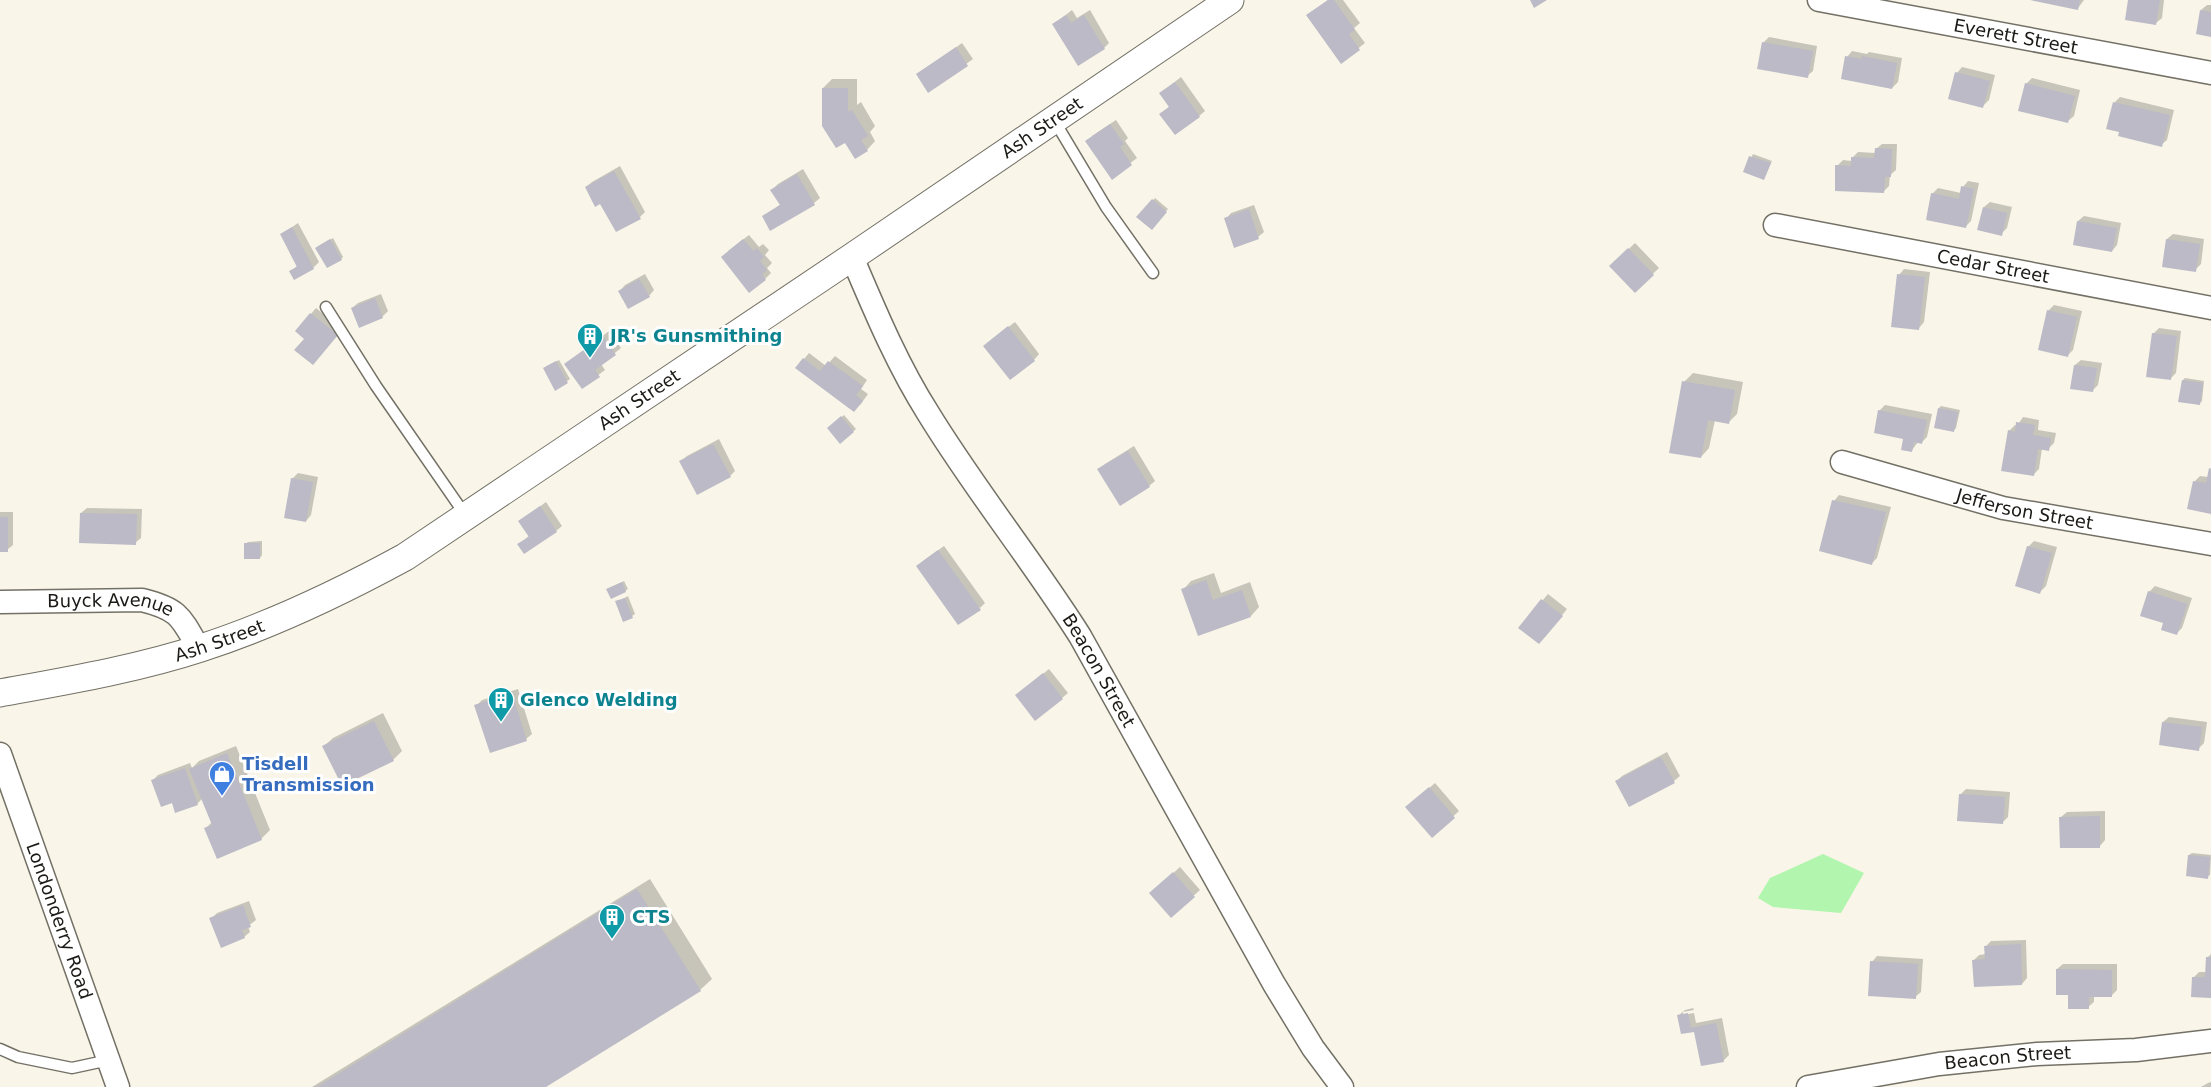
<svg xmlns="http://www.w3.org/2000/svg" width="2211" height="1087" font-family="'DejaVu Sans',sans-serif">
<style>
.green{fill:#b2f5ae}
.shadow{fill:#0003}
.building{fill:#bbbac6}
.lines{fill:none;stroke-linecap:round;stroke-linejoin:round}
.service-casing{stroke:#737065;stroke-width:13}
.minor-casing{stroke:#737065;stroke-width:25}
.tertiary-casing{stroke:#737065;stroke-width:29}
.service{stroke:#fff;stroke-width:10}
.minor{stroke:#fff;stroke-width:22}
.tertiary{stroke:#fff;stroke-width:27}
.labels{text-anchor:middle;stroke-width:6;stroke-linejoin:round;paint-order:stroke}
.street-label{font-size:18px;fill:#1b1a16;stroke:#fff}
.culture-label{font-size:18px;font-weight:bold;fill:#0d838f;stroke:#fff;text-anchor:start}
.shop-label{font-size:18px;font-weight:bold;fill:#366cbe;stroke:#fff;text-anchor:start}
</style>
<rect width="100%" height="100%" fill="#f9f5e9"/>
<polygon class="green" points="1823,854 1864,873 1841,913 1773,907 1758,898 1770,878"/>
<g class="shadow">
<polygon points="1328,0 1343,0 1360,23 1354,28 1365,43 1341,62 1314,10"/>
<polygon points="2032,0 2084,0 2078,8"/>
<polygon points="2129,0 2164,0 2162,18 2156,23"/>
<polygon points="2207,5 2211,5 2211,35 2201,10"/>
<polygon points="1072,10 1077,18 1090,10 1109,43 1104,48 1054,24"/>
<polygon points="1769,37 1817,46 1813,71 1807,76 1763,43"/>
<polygon points="962,43 973,59 929,91 918,75"/>
<polygon points="1852,51 1867,54 1869,52 1902,58 1898,82 1892,88 1847,57"/>
<polygon points="1962,67 1995,75 1989,100 1983,106 1957,73"/>
<polygon points="1181,77 1205,111 1199,116 1161,114 1170,106 1167,88"/>
<polygon points="2032,78 2080,90 2074,116 2068,121 2026,84"/>
<polygon points="832,79 857,79 857,105 861,102 875,126 870,132 875,141 867,150 823,88"/>
<polygon points="2120,97 2174,110 2167,140 2161,145 2108,128 2115,102"/>
<polygon points="1116,120 1128,138 1125,141 1137,158 1112,177 1092,136"/>
<polygon points="1882,144 1897,144 1896,170 1890,175 1889,186 1884,191 1837,166 1843,160 1852,161 1852,158 1858,152 1876,153 1876,149"/>
<polygon points="1753,154 1772,161 1764,178 1745,171"/>
<polygon points="620,166 645,212 640,217 601,202 586,187 592,182"/>
<polygon points="803,169 820,198 814,203 771,229 764,216 781,204 772,190 778,184"/>
<polygon points="1968,181 1979,183 1971,221 1966,226 1932,194 1938,188 1961,193 1963,187"/>
<polygon points="1155,198 1168,209 1151,228 1138,217"/>
<polygon points="1990,202 2012,207 2007,228 2001,234 1984,207"/>
<polygon points="1254,205 1264,232 1258,237 1226,219 1231,213"/>
<polygon points="2084,216 2121,223 2117,245 2112,251 2078,221"/>
<polygon points="298,223 319,262 313,268 295,278 291,271 297,266 282,234"/>
<polygon points="2173,234 2204,239 2201,264 2195,270 2167,239"/>
<polygon points="749,235 759,247 763,244 769,250 765,255 772,263 767,268 771,273 765,279 728,251"/>
<polygon points="333,238 343,257 341,259 320,245"/>
<polygon points="1635,243 1659,268 1635,291 1611,266"/>
<polygon points="1904,269 1930,272 1924,322 1919,328 1899,275"/>
<polygon points="645,274 654,290 649,296 620,291 625,285"/>
<polygon points="381,294 388,311 382,317 352,308 358,303"/>
<polygon points="2054,305 2082,311 2073,350 2067,356 2048,311"/>
<polygon points="316,308 342,329 319,357 306,338 311,314"/>
<polygon points="1015,322 1039,354 1034,360 991,340"/>
<polygon points="2159,328 2181,331 2176,373 2170,379 2153,334"/>
<polygon points="609,331 621,348 601,364 605,370 582,387 566,364"/>
<polygon points="809,353 826,366 835,356 867,380 861,389 868,394 860,405 804,359"/>
<polygon points="559,360 570,379 556,389 547,366"/>
<polygon points="2081,360 2102,363 2098,385 2093,390 2075,365"/>
<polygon points="1693,373 1743,382 1737,414 1728,423 1715,420 1709,448 1701,457 1684,382"/>
<polygon points="2185,378 2204,381 2202,401 2199,404 2183,380"/>
<polygon points="1885,405 1932,414 1927,437 1922,442 1918,442 1912,450 1905,437 1879,411"/>
<polygon points="1941,406 1960,410 1956,428 1953,431 1939,408"/>
<polygon points="844,415 856,429 841,442 829,428"/>
<polygon points="2023,417 2039,420 2038,430 2056,433 2054,443 2048,449 2042,448 2039,469 2033,475 2009,431 2015,425 2017,426"/>
<polygon points="719,439 735,471 730,476 681,461 687,456"/>
<polygon points="1134,446 1155,481 1149,486 1099,469 1105,464"/>
<polygon points="2211,468 2211,513 2195,481 2200,476 2208,477"/>
<polygon points="298,473 318,477 311,515 306,521 292,479"/>
<polygon points="1839,495 1891,507 1877,558 1872,563 1834,501"/>
<polygon points="546,502 562,526 556,531 519,544 530,535 520,521"/>
<polygon points="87,508 142,509 141,538 135,543 81,513"/>
<polygon points="0,512 13,512 13,545 7,550 0,550"/>
<polygon points="262,541 262,555 260,558 245,544 248,542"/>
<polygon points="2034,541 2057,547 2046,586 2040,592 2028,547"/>
<polygon points="944,546 985,603 980,608 923,561"/>
<polygon points="1214,573 1221,593 1250,582 1259,607 1251,616 1183,590 1191,581"/>
<polygon points="624,581 628,589 625,591 608,589"/>
<polygon points="2155,586 2192,598 2182,628 2176,634 2165,622 2149,592"/>
<polygon points="1548,594 1567,609 1545,637 1520,627"/>
<polygon points="628,596 635,614 632,616 617,602"/>
<polygon points="1049,669 1068,693 1062,698 1017,695"/>
<polygon points="518,689 532,734 526,739 476,706 482,700"/>
<polygon points="383,713 402,751 393,760 324,746 333,738"/>
<polygon points="2169,717 2207,722 2204,743 2198,749 2163,722"/>
<polygon points="236,746 270,830 261,839 206,828 212,822 203,798 197,804 173,802 153,780 158,775 190,763 192,768 199,761"/>
<polygon points="1667,752 1680,776 1674,781 1617,781 1622,776"/>
<polygon points="1435,783 1459,811 1432,836 1413,802"/>
<polygon points="1966,789 2010,792 2008,817 2003,822 1960,795"/>
<polygon points="2105,811 2105,840 2100,846 2061,817 2067,812"/>
<polygon points="2192,853 2211,855 2210,875 2207,877 2189,855"/>
<polygon points="1180,867 1200,890 1171,916 1157,888"/>
<polygon points="650,879 712,979 700,990 543,1087 312,1087"/>
<polygon points="249,901 256,920 248,926 250,932 244,937 211,919 217,913"/>
<polygon points="2026,940 2027,978 2022,984 1974,960 1979,955 1986,954 1986,946 1991,941"/>
<polygon points="2211,954 2211,996 2193,978 2199,972 2207,972 2208,957"/>
<polygon points="1877,956 1923,959 1921,992 1915,997 1872,962"/>
<polygon points="2063,964 2117,964 2117,990 2111,996 2094,996 2094,1002 2088,1007 2069,993 2057,969"/>
<polygon points="1693,1008 1694,1010 1683,1012 1683,1015 1694,1013 1696,1023 1722,1018 1729,1055 1723,1061 1696,1030 1682,1033 1679,1015 1685,1010"/>
<polygon points="2211,1082 2211,1087 2201,1087 2208,1083"/>
</g>
<g class="building">
<polygon points="1328,0 1334,0 1355,30 1349,34 1360,50 1341,64 1306,15"/>
<polygon points="1530,0 1547,0 1534,8"/>
<polygon points="2030,0 2080,0 2078,10"/>
<polygon points="2128,0 2160,0 2156,25 2125,20"/>
<polygon points="2200,10 2211,12 2211,37 2196,34"/>
<polygon points="1066,15 1071,23 1084,15 1105,49 1078,66 1052,24"/>
<polygon points="1762,42 1813,51 1808,78 1757,69"/>
<polygon points="956,47 968,66 928,93 916,74"/>
<polygon points="1845,56 1862,59 1862,56 1897,63 1892,89 1841,79"/>
<polygon points="1955,72 1990,81 1983,108 1948,99"/>
<polygon points="1175,82 1200,117 1175,135 1159,114 1169,107 1159,93"/>
<polygon points="2025,83 2075,96 2068,123 2018,111"/>
<polygon points="822,88 848,88 848,112 852,110 868,136 861,140 868,151 855,159 845,143 836,148 822,126"/>
<polygon points="2113,102 2170,115 2162,147 2118,136 2119,132 2106,129"/>
<polygon points="1110,124 1124,144 1120,147 1132,165 1112,180 1085,141"/>
<polygon points="1875,148 1892,149 1891,177 1885,177 1884,193 1835,191 1835,165 1851,166 1851,157 1874,158"/>
<polygon points="1749,156 1771,163 1764,180 1743,172"/>
<polygon points="614,171 641,219 616,232 600,204 595,207 585,187"/>
<polygon points="797,174 815,205 770,231 762,216 780,205 770,190"/>
<polygon points="1961,186 1974,189 1966,228 1926,220 1931,193 1959,199"/>
<polygon points="1152,199 1167,212 1152,230 1136,217"/>
<polygon points="1983,207 2007,213 2002,236 1977,230"/>
<polygon points="1249,209 1259,239 1234,248 1224,218"/>
<polygon points="2077,221 2117,228 2112,252 2073,245"/>
<polygon points="292,227 314,269 294,280 289,271 297,267 280,234"/>
<polygon points="330,239 342,260 327,268 315,248"/>
<polygon points="743,239 753,251 757,248 764,257 760,261 767,270 762,274 766,280 749,293 721,257"/>
<polygon points="2166,239 2200,244 2196,272 2162,267"/>
<polygon points="1628,248 1654,275 1635,293 1609,266"/>
<polygon points="1897,274 1925,277 1919,330 1891,327"/>
<polygon points="639,279 650,297 628,309 618,291"/>
<polygon points="375,298 383,318 359,328 351,308"/>
<polygon points="2047,310 2077,317 2068,357 2038,350"/>
<polygon points="310,313 338,335 313,365 294,350 304,339 295,331"/>
<polygon points="1008,326 1035,361 1010,380 983,346"/>
<polygon points="2152,333 2177,336 2171,380 2146,377"/>
<polygon points="603,336 616,355 595,370 600,377 582,389 564,364"/>
<polygon points="803,358 820,371 828,361 863,386 856,395 863,401 854,412 795,368"/>
<polygon points="556,361 568,383 555,391 543,368"/>
<polygon points="2074,365 2097,368 2093,392 2070,389"/>
<polygon points="2182,380 2203,383 2200,405 2178,402"/>
<polygon points="1682,381 1735,390 1729,424 1708,420 1701,458 1669,453"/>
<polygon points="1938,408 1958,412 1954,432 1934,428"/>
<polygon points="1878,410 1927,420 1922,444 1914,442 1912,452 1901,450 1903,439 1874,433"/>
<polygon points="841,416 854,432 840,444 827,428"/>
<polygon points="2016,422 2035,425 2033,435 2051,438 2049,451 2038,449 2034,476 2001,471 2008,430 2015,432"/>
<polygon points="713,444 731,477 697,495 679,461"/>
<polygon points="1128,451 1150,487 1120,506 1097,469"/>
<polygon points="2209,468 2211,469 2211,514 2187,509 2193,481 2206,483"/>
<polygon points="291,478 313,482 306,522 284,518"/>
<polygon points="1832,500 1886,512 1872,565 1819,551"/>
<polygon points="540,506 557,532 524,554 517,544 529,537 518,521"/>
<polygon points="80,513 137,514 136,545 79,543"/>
<rect x="0" y="517" width="8" height="35"/>
<rect x="244" y="543" width="16" height="16"/>
<polygon points="2027,546 2052,553 2040,594 2015,586"/>
<polygon points="938,550 981,610 958,625 916,566"/>
<polygon points="1206,580 1213,600 1242,590 1251,617 1198,636 1181,589"/>
<polygon points="622,582 626,592 611,599 606,589"/>
<polygon points="2148,591 2187,604 2177,635 2161,630 2163,623 2140,616"/>
<polygon points="625,598 633,618 623,622 615,601"/>
<polygon points="1541,599 1563,616 1539,644 1518,628"/>
<polygon points="1043,673 1063,699 1035,721 1015,695"/>
<polygon points="512,693 527,741 490,753 474,705"/>
<polygon points="374,721 394,761 342,786 322,746"/>
<polygon points="2162,722 2202,727 2199,751 2159,745"/>
<polygon points="227,753 262,840 217,859 204,828 212,825 189,769"/>
<polygon points="1661,757 1675,783 1629,807 1615,781"/>
<polygon points="185,768 198,805 175,813 172,803 161,807 151,780"/>
<polygon points="1429,787 1455,818 1432,838 1405,807"/>
<polygon points="1959,794 2005,797 2003,824 1957,821"/>
<polygon points="2100,816 2100,848 2060,848 2059,817"/>
<polygon points="2188,855 2210,857 2208,879 2186,876"/>
<polygon points="1173,872 1195,897 1171,918 1149,893"/>
<polygon points="637,889 701,991 546,1087 317,1087"/>
<polygon points="243,905 251,927 242,930 245,938 221,948 209,918"/>
<polygon points="2021,944 2022,985 1974,987 1972,960 1985,959 1984,946"/>
<polygon points="2206,957 2211,957 2211,998 2191,997 2192,977 2205,977"/>
<polygon points="1870,961 1918,964 1916,999 1868,996"/>
<polygon points="2056,969 2112,970 2112,997 2089,997 2089,1009 2068,1009 2068,995 2056,995"/>
<polygon points="1688,1013 1691,1028 1716,1023 1724,1062 1701,1066 1694,1032 1681,1034 1677,1015"/>
</g>
<g class="lines">
<g class="service-casing">
<g id="service">
<polyline points="1054,120 1106,207 1153,273"/>
<polyline points="326,307 376,386 466,516"/>
<polyline points="0,1049 18,1057 72,1068 109,1060"/>
</g>
</g>
<g class="minor-casing">
<g id="minor">
<path id="s1" d="M1819,0L2211,73"/>
<path id="s2" d="M1775,225L2211,308"/>
<path id="s3" d="M852,257C875,311 897,364 928,413C975,490 1032,560 1080,636L1274,984L1313,1048L1342,1087"/>
<path id="s4" d="M1842,462L2003,508L2211,544"/>
<path id="s5" d="M0,602L142,600C179,609 181,617 199,649"/>
<path id="s6" d="M0,754L118,1087"/>
<path id="s7" d="M1808,1087L1939,1064L2037,1054L2136,1050L2211,1041"/>
</g>
</g>
<g class="tertiary-casing">
<g id="tertiary">
<path id="s8" d="M0,693C66,681 137,669 201,648C272,625 339,593 405,557L852,257L1230,0"/>
</g>
</g>
<use href="#service" class="service"/>
<use href="#minor" class="minor"/>
<use href="#tertiary" class="tertiary"/>
</g>
<defs>
<g id="building-pin" transform="scale(1.35)"><path d="M0 17L-7.5 6A9.5 9.5 0 1 1 7.5 6Z" fill="#0f9aa8" stroke="#fff"/><path d="M-4-6H4V6H1V3H-1V6H-4ZM-2.5-4.3h1.7v1.8h-1.7ZM.8-4.3h1.7v1.8H.8ZM-2.5-1h1.7V.8h-1.7ZM.8-1h1.7V.8H.8Z" fill="#fff"/></g>
<g id="shop-pin" transform="scale(1.35)"><path d="M0 17L-7.5 6A9.5 9.5 0 1 1 7.5 6Z" fill="#3f7fe0" stroke="#fff"/><path d="M-5-2.5h2.3a2.7 3.5 0 0 1 5.4 0H5L5.5 6h-11ZM-1.5-2.5h3a1.5 2.3 0 0 0-3 0Z" fill="#fff"/></g>
</defs>
<g fill-rule="evenodd">
<use href="#building-pin" x="590" y="336"/>
<use href="#building-pin" x="501" y="700"/>
<use href="#shop-pin" x="222" y="774"/>
<use href="#building-pin" x="612" y="917"/>
</g>
<g class="labels">
<g class="street-label">
<text dy="6" stroke="none"><textPath href="#s1" startOffset="200">Everett Street</textPath></text>
<text dy="6" stroke="none"><textPath href="#s8" startOffset="1198">Ash Street</textPath></text>
<text dy="6" stroke="none"><textPath href="#s2" startOffset="222">Cedar Street</textPath></text>
<text dy="6" stroke="none"><textPath href="#s8" startOffset="712">Ash Street</textPath></text>
<text dy="6" stroke="none"><textPath href="#s4" startOffset="189">Jefferson Street</textPath></text>
<text dy="6" stroke="none"><textPath href="#s5" startOffset="111">Buyck Avenue</textPath></text>
<text dy="6" stroke="none"><textPath href="#s8" startOffset="226">Ash Street</textPath></text>
<text dy="6" stroke="none"><textPath href="#s3" startOffset="483">Beacon Street</textPath></text>
<text dy="6" stroke="none"><textPath href="#s6" startOffset="177">Londonderry Road</textPath></text>
<text dy="6" stroke="none"><textPath href="#s7" startOffset="202">Beacon Street</textPath></text>
</g>
<g class="culture-label">
<text x="610" y="342">JR's Gunsmithing</text>
<text x="520" y="706">Glenco Welding</text>
<text x="632" y="923">CTS</text>
</g>
<g class="shop-label">
<text x="242" y="770">Tisdell<tspan x="242" dy="21">Transmission</tspan></text>
</g>
</g>
</svg>
